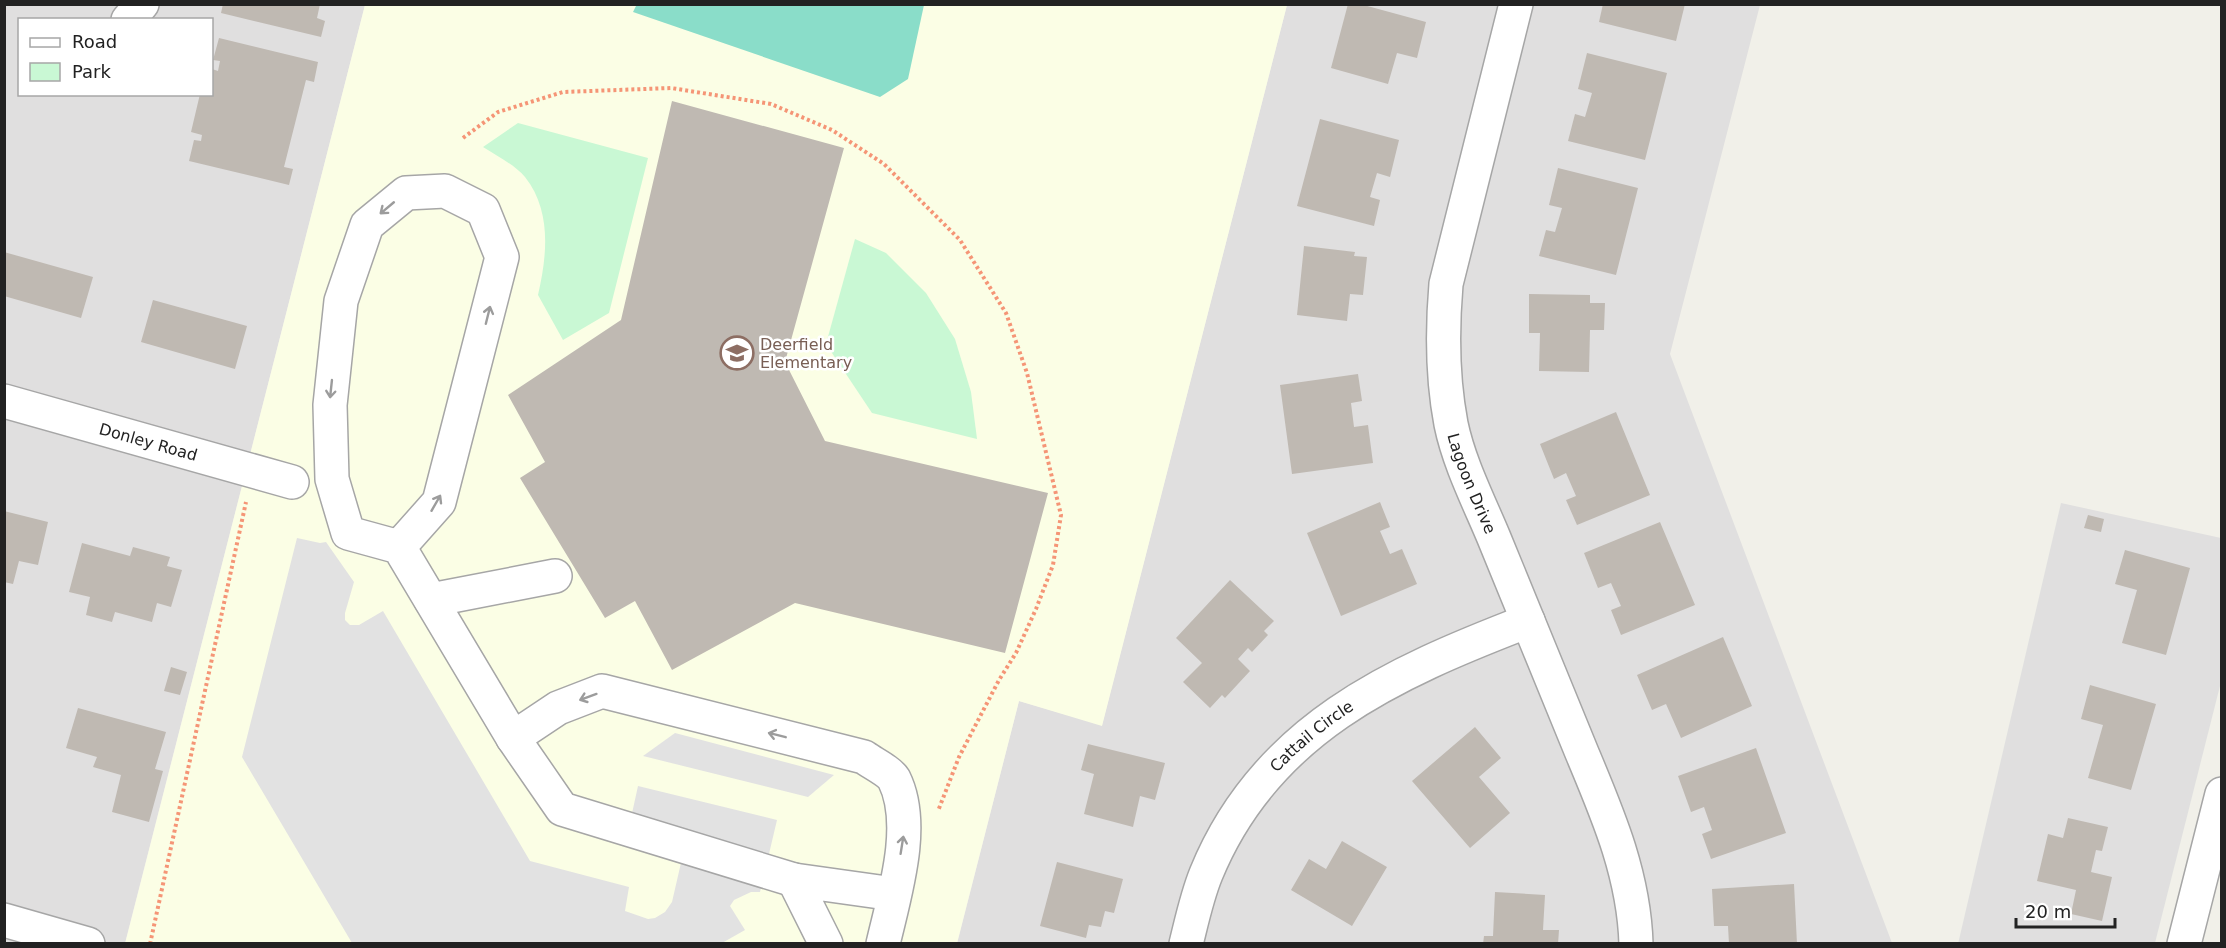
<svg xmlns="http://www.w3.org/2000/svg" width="2226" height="948" font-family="'DejaVu Sans',sans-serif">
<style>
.residential{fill:#e0dfdf;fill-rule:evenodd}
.education{fill:#fbfee5}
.park{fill:#c9f8d4}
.pitch{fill:#8addc9}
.parking{fill:#e2e2e2}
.building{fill:#bfb9b2}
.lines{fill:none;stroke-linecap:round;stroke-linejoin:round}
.minor-casing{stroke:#a6a6a6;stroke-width:36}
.path{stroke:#f59576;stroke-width:4;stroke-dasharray:3 3;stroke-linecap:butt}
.minor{stroke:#fff;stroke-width:33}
.oneway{stroke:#9c9c9c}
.labels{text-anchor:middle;stroke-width:5;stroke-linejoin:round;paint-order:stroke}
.education-label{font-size:16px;fill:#785e54;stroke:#fff;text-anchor:start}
.street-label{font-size:16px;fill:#222;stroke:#fff}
</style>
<rect width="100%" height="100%" fill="#f1f0e9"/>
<g class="residential">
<path d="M5,5H365L125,943L5,944ZM20,20H212V94H20Z"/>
<polygon points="1287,5 1760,5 1670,354 1892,943 957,944 1019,701 1102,725"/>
<polygon points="2061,503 2221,538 2221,682 2155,943 1958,944"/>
</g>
<polygon class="education" points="365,5 1287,5 1102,726 1019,701 957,943 125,944"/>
<g class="park">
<path d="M518,123L648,158L609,313L563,340L538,295C547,256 552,211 525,177C515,165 497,156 483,147Z"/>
<polygon points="855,239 886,253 926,293 955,339 971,392 977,439 872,413 826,344"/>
</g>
<polygon class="pitch" points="637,4 924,4 924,5 908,79 880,97 633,12"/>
<g class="parking">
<polygon points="297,538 320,543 326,542 354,582 345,613 345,620 350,625 359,625 383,611 530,861 629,887 625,911 648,919 655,918 665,912 672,902 686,841 629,827 638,786 777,820 760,892 751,892 734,900 730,906 745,930 722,943 352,943 242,757"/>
<polygon points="675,733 834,775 808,797 643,756"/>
</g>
<g class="building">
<polygon points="223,4 320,4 317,18 325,21 321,37 221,13"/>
<polygon points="1348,4 1360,4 1426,22 1417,58 1397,53 1388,84 1331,68"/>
<polygon points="1603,4 1685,4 1676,41 1599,22"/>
<polygon points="219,38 318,62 314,82 306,80 284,167 293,169 289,185 189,161 194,140 201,141 202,135 191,132 200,94 212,94 212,69 218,71 220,61 213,60"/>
<polygon points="1587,53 1667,73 1645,160 1568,141 1575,114 1585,117 1592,93 1578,89"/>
<polygon points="672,101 844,148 785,362 825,441 1048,493 1005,653 795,603 672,670 635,601 605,618 520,478 545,462 508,395 621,320"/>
<polygon points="1320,119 1399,140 1390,177 1377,173 1370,197 1380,200 1374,226 1297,206"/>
<polygon points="1558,168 1638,188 1616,275 1539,256 1546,230 1555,232 1562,208 1549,205"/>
<polygon points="1304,246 1355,252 1354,256 1367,257 1363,295 1350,294 1347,321 1297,315"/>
<polygon points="4,252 93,277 81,318 4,296"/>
<polygon points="1529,294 1590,295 1590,303 1605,303 1604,330 1590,330 1589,372 1539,371 1540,333 1529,333"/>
<polygon points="153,300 247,326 235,369 141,342"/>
<polygon points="1358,374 1362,401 1351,403 1354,427 1368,425 1373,463 1292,474 1280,385"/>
<polygon points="1616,412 1650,495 1577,525 1566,500 1576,496 1566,473 1554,479 1540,444"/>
<polygon points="1380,502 1390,527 1380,531 1390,554 1402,549 1417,584 1341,616 1307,533"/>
<polygon points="4,511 48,522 38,565 19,561 13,584 4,582"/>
<polygon points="2088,515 2104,519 2101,532 2084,528"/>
<polygon points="1660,522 1695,605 1621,635 1611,610 1621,606 1611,583 1598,588 1584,553"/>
<polygon points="82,543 130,556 133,547 170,557 167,566 182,570 171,607 157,603 152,622 115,612 112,622 86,615 90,597 69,592"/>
<polygon points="2125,550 2190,568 2166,655 2122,643 2137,590 2115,584"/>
<polygon points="1230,580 1274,621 1264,631 1268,635 1252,652 1248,648 1238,659 1250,671 1225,698 1222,695 1210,708 1183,682 1202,663 1176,638"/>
<polygon points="1723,637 1752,706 1681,738 1666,704 1652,710 1637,675"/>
<polygon points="171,667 187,672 180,695 164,691"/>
<polygon points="2090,685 2156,704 2131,790 2088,778 2103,725 2081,719"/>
<polygon points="78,708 166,732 155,769 163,771 149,822 112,812 121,775 93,767 97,757 66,748"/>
<polygon points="1475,727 1501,758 1479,777 1510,813 1470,848 1412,781"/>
<polygon points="1088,744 1165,763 1155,800 1140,796 1133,827 1084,814 1094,774 1081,770"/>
<polygon points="1756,748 1786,833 1711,859 1702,834 1712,830 1704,807 1691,812 1678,776"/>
<polygon points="2068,818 2108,827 2102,851 2096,850 2091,872 2112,877 2102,921 2071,914 2076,890 2037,881 2048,834 2063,838"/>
<polygon points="1342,841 1387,867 1352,926 1291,890 1309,859 1326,869"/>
<polygon points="1057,862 1123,879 1114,913 1105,911 1101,927 1089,925 1086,938 1040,926"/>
<polygon points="1794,884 1797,944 1729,944 1728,926 1714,926 1712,889"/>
<polygon points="1495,892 1545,895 1543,930 1559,930 1558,944 1483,944 1484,936 1493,936"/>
</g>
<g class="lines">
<g class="minor-casing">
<g id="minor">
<path id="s1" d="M1516,4L1446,284C1442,331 1442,377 1451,424C1459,463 1479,502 1494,538C1523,610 1553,681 1582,753C1608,815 1634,875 1636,944"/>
<polyline points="128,20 142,4"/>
<path id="s2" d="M4,401L292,482"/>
<polyline points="399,547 439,502 502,257 483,210 445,191 406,193 367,225 341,301 330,405 332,479 348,533 399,547 513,738 562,809 794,880"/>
<polyline points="431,600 555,576"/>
<path d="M513,738L558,708L602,691L864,757C872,763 889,771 894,779C917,825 894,896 883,944"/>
<polyline points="4,920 88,944"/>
<polyline points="826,944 794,880 894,894"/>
<path id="s3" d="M1186,944C1192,920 1197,896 1206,874C1265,729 1393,673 1528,621"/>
<polyline points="2184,944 2222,794"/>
</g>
</g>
<g class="path">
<polyline points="463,138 498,112 563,92 671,88 771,104 832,130 884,164 960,240 1006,313 1027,373 1061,515 1053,565 1036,609 1016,653 999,680 959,757 938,811"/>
<polyline points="150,944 246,502"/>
</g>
<use href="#minor" class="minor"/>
</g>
<defs><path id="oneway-shaft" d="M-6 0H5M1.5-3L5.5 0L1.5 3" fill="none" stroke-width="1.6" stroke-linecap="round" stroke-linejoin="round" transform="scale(1.5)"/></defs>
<g class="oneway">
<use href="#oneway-shaft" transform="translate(387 208) rotate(140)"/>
<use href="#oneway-shaft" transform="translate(488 315) rotate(-76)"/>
<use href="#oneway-shaft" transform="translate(331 389) rotate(96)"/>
<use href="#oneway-shaft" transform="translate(436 503) rotate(-60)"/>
<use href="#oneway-shaft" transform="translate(588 697) rotate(160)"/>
<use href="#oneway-shaft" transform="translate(777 735) rotate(-166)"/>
<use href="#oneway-shaft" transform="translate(902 845) rotate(-81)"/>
</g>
<defs>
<g id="school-ring" transform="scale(1.725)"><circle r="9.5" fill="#fff" stroke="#8d6e63" stroke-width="1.5"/><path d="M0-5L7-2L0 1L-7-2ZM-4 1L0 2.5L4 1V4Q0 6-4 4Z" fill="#8d6e63"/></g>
</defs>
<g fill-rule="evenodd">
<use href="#school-ring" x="737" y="353"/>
</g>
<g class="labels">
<g class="education-label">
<text x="760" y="350">Deerfield<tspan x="760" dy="18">Elementary</tspan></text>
</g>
<g class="street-label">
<text dy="6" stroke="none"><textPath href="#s2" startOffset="150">Donley Road</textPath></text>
<text dy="6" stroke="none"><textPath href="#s1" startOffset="492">Lagoon Drive</textPath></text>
<text dy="6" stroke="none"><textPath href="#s3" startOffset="249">Cattail Circle</textPath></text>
</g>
</g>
<rect width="2226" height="948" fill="none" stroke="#222222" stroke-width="12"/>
<rect x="18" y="18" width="195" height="78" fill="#ffffff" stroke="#a7a7a7" stroke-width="1.5"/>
<rect x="30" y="38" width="30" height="9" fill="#ffffff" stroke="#a7a7a7" stroke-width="1.5"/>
<text x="72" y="48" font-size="18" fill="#222222">Road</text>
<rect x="30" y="63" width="30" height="18" fill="#c9f8d4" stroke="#a7a7a7" stroke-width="1.5"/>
<text x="72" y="78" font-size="18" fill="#222222">Park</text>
<path d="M2016 918v9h99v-9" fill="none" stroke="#222222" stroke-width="3"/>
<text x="2025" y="918" font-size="18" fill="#222222" stroke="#ffffff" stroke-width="4.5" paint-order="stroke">20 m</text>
</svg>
